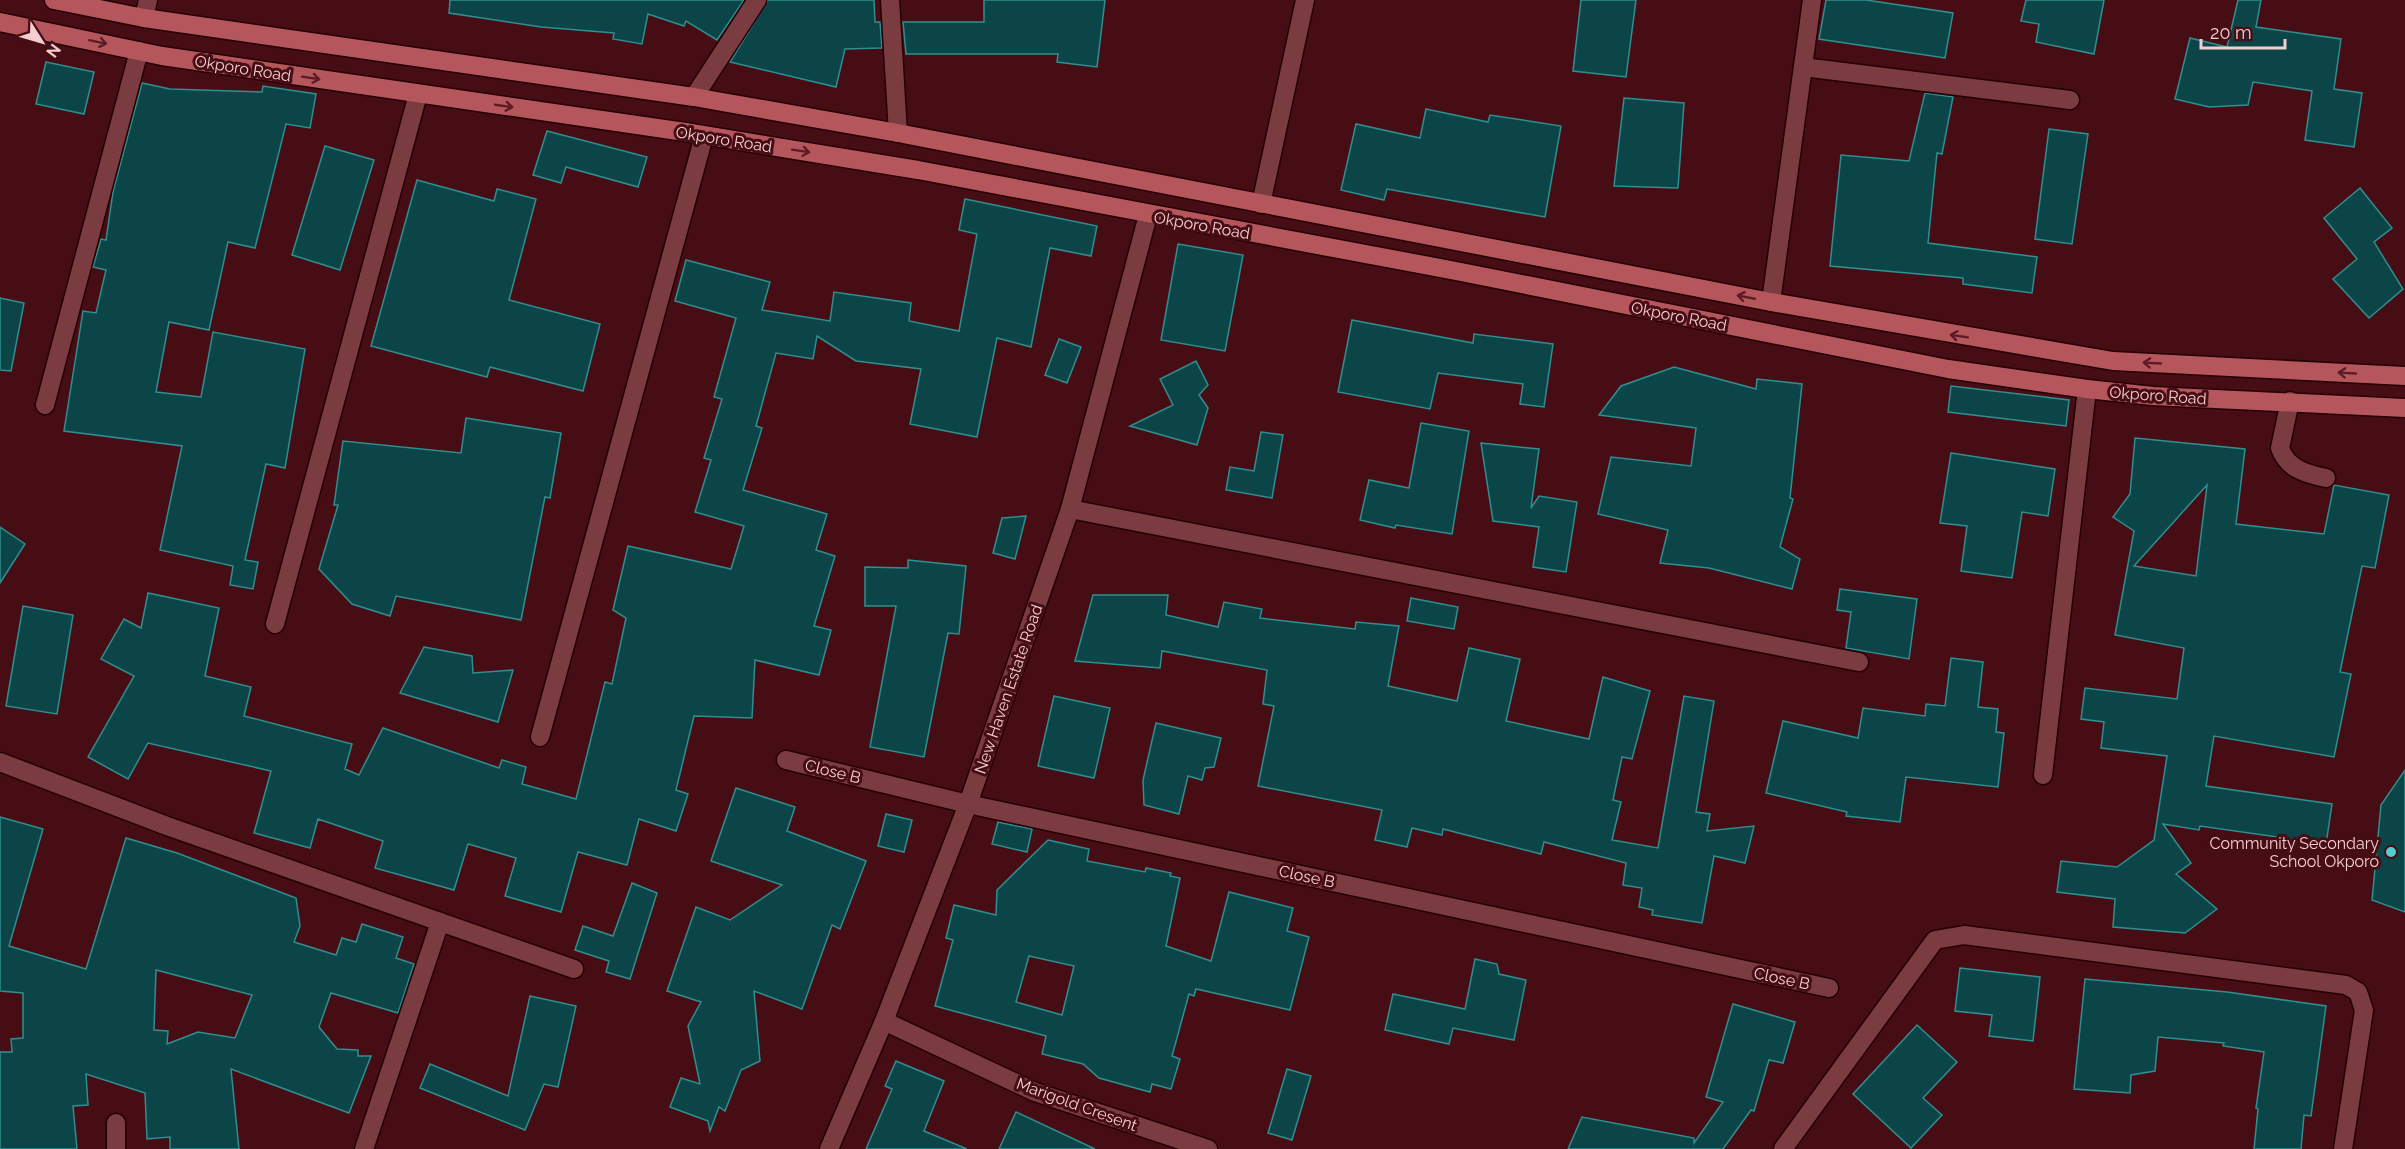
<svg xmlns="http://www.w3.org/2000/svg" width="2405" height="1149" font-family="Raleway,sans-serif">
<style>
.building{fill:#0c4547;stroke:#2f8e90;stroke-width:1.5;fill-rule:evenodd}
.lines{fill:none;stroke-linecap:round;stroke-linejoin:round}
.minor-casing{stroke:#250004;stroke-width:21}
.major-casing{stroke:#250004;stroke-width:21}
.minor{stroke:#7a3c40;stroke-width:18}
.major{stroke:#b4565c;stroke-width:18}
.oneway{stroke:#5d1c23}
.poi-dot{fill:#52cdd0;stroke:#470d15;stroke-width:2}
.labels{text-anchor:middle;stroke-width:6;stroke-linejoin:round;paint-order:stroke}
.street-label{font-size:16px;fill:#f4cece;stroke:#470d15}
.poi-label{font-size:16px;fill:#f4cece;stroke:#470d15;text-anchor:end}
</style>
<rect width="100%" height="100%" fill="#470d15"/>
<g class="building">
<polygon points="450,0 744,0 717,40 686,21 684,26 648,14 642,44 613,39 614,33 541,27 449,13"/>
<polygon points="768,0 874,0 875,22 880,22 882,48 845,49 836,87 730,62"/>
<polygon points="984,0 1105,0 1097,67 1057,62 1058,54 906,54 903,22 984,22"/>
<polygon points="1581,0 1636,0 1626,77 1573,71"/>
<polygon points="1826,0 1866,0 1953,13 1945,58 1819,39"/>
<polygon points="2026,0 2104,0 2094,54 2036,42 2039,24 2021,21"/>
<polygon points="2238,0 2261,0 2256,27 2341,39 2334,89 2362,93 2354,147 2305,140 2312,91 2253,82 2248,105 2209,107 2175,99 2190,38 2227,47"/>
<polygon points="46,62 94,72 84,114 36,104"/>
<polygon points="142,83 170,89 262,92 263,86 316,94 310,128 286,124 255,248 228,242 209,330 169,322 156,392 201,397 213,332 305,349 285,468 266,464 245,560 258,562 253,589 230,585 233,566 160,550 182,446 64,431 83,311 96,313 106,270 93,267 101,239 106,240 113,192"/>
<polygon points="1925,93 1953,97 1942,154 1937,153 1928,243 2037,257 2032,293 1963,284 1963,278 1830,266 1841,155 1909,161"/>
<polygon points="1624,98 1684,103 1678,188 1614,186"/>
<polygon points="1426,109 1488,122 1490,115 1561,126 1545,217 1387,189 1384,200 1341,190 1356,124 1420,138"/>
<polygon points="2049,129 2088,134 2072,244 2035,239"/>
<polygon points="547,131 647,157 638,187 566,167 561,183 533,175"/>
<polygon points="325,146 374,160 340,270 292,255"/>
<polygon points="417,180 494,201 497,189 536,199 509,300 600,324 583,391 490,367 487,377 371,346"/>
<polygon points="2360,188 2392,228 2374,242 2403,289 2369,318 2333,279 2357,259 2324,218"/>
<polygon points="965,199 1097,226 1091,256 1050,248 1031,347 997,338 977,437 910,424 921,369 856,361 817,336 813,359 776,353 756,426 762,428 743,490 827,514 816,550 835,556 814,626 831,630 819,675 755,660 752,718 694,716 676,790 688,794 676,831 639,819 627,865 578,852 561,912 505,896 516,858 468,844 454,890 375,868 383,841 318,819 310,848 254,833 271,771 148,743 128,779 88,757 134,676 101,659 124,619 141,628 148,593 219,608 205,676 251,687 244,716 352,744 345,769 359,775 383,728 499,768 502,760 526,767 522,784 576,799 605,682 612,684 626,618 613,610 628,546 731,569 744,526 695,512 711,460 704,458 722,399 714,397 736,318 675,301 686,260 770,282 762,310 830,321 834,292 911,303 909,321 959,331 977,234 959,230"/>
<polygon points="1178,244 1243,255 1225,351 1161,340"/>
<polygon points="0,298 24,303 11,371 0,370"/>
<polygon points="1352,320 1473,343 1474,334 1553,344 1544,407 1520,404 1523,384 1438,373 1430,409 1338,392"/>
<polygon points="1059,339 1081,347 1067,383 1045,375"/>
<polygon points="1196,361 1208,385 1199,395 1208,408 1197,445 1130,426 1173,405 1160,379"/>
<polygon points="1674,367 1756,389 1757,379 1802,384 1790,498 1793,499 1780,547 1800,559 1792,589 1709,568 1660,563 1668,530 1598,514 1611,457 1691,466 1696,428 1599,415 1621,386"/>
<polygon points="1951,386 2069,400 2066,426 1948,412"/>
<polygon points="466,418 561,433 550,498 545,497 521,620 396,596 390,616 352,604 319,569 338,505 334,505 343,441 461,453"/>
<polygon points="1421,423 1469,431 1452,534 1396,525 1395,528 1360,520 1369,480 1409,488"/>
<polygon points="1261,432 1283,435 1272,498 1226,490 1230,467 1254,471"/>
<path d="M2135,438L2245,449L2236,524L2324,534L2334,485L2389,495L2375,568L2362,566L2340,672L2351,674L2334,757L2214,736L2206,786L2332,804L2326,844L2200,826L2199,830L2163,824L2191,863L2176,874L2217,909L2185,933L2113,927L2115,899L2057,892L2061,861L2117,867L2154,840L2167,756L2101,748L2104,722L2081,719L2085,688L2177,699L2184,648L2115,635L2134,531L2113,517L2130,494ZM2207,485L2196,576L2134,566Z"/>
<polygon points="1481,443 1539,449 1531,508 1539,496 1577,502 1566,572 1533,567 1539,527 1493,521"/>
<polygon points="1951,453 2055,469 2048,516 2022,512 2012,578 1961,571 1967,526 1940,523"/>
<polygon points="1026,516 1015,559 993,553 1002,518"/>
<polygon points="0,527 25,544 0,583"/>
<polygon points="908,560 966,566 959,634 948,633 924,757 870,747 896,606 865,606 865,567 908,568"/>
<polygon points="1840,589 1917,599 1909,659 1846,648 1851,612 1837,610"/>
<polygon points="1093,595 1168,595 1166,615 1218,627 1224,602 1262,609 1260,618 1355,629 1356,622 1399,626 1388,686 1457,701 1469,648 1520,659 1506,721 1589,739 1603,677 1650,691 1632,759 1622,757 1613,800 1621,802 1612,840 1658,848 1684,696 1714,701 1696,812 1710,814 1707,831 1754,826 1745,863 1714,856 1702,923 1652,915 1653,910 1639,907 1642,888 1623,885 1626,863 1544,842 1541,854 1443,829 1442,835 1412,828 1407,847 1375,840 1382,810 1258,786 1274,706 1263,704 1267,670 1162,651 1160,668 1075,661"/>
<polygon points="1411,598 1458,607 1454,629 1407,621"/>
<polygon points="23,606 73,615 57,714 6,706"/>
<polygon points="424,647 472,656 473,673 513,670 498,722 400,693"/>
<polygon points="1951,658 1983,662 1978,707 1998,709 1996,732 2004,733 1998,787 1906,777 1900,822 1846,816 1847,812 1766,793 1783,721 1858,738 1863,708 1925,716 1926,704 1945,706"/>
<polygon points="1054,696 1110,708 1094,778 1038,766"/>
<polygon points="1156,723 1221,738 1214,767 1205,768 1202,780 1188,776 1179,814 1144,805 1143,780"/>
<polygon points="2405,770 2405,912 2372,900 2381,805"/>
<polygon points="736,788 795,807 787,831 866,861 840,929 832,925 802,1009 754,991 760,1061 741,1070 725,1111 719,1107 710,1131 708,1121 670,1107 681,1078 700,1084 688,1026 701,1002 667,991 696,907 730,920 782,885 711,861"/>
<polygon points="886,814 912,820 904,852 878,846"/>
<path d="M0,817L43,829L9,946L86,969L126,838L177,853L296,898L300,926L294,942L336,955L342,938L356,942L362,924L403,937L396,958L414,964L398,1013L331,993L319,1027L337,1049L358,1050V1056H371L349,1113L231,1069L239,1149H170V1137L147,1139L145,1093L86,1074L88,1105L73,1106L77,1149H0V1052H12L11,1039L23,1038V993L0,991ZM156,970L252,995L235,1038L198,1032L167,1044L168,1031L154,1030Z"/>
<polygon points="998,822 1032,829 1027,852 992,844"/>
<path d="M1048,840L1089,849L1087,861L1145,872L1146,868L1171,873L1170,876L1180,878L1166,946L1211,961L1229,892L1293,908L1287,931L1309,937L1290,1010L1196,989L1194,996L1189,994L1172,1056L1180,1059L1171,1089L1152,1084L1150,1092L1099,1078L1083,1064L1042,1054L1046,1036L935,1006L953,940L946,938L954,905L996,915L997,890ZM1029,956L1074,966L1062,1015L1016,1002Z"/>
<polygon points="632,883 657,893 630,979 606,972 609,961 575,950 583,926 613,936"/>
<polygon points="1475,959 1497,964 1499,974 1526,980 1514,1040 1453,1028 1449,1044 1385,1030 1393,994 1465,1009"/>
<polygon points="1960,968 2040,977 2033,1041 1989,1036 1992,1015 1955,1011"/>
<polygon points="2085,979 2227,992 2326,1006 2311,1116 2304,1115 2301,1149 2254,1149 2258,1109 2256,1108 2264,1052 2223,1046 2224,1043 2158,1037 2155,1071 2131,1075 2130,1093 2074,1089"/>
<polygon points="530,996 576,1006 558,1087 544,1084 525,1130 420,1088 430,1064 508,1096"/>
<polygon points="1733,1004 1795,1022 1783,1063 1769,1060 1754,1111 1751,1110 1723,1149 1568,1149 1582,1117 1694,1138 1694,1143 1723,1102 1706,1097"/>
<polygon points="1917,1025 1957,1062 1923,1098 1942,1115 1911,1148 1853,1094"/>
<polygon points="896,1061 944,1081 924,1131 967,1149 866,1149 892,1089 885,1086"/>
<polygon points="1287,1069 1311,1076 1292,1140 1268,1133"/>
<polygon points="1016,1112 1095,1149 999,1149"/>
</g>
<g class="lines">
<g class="minor-casing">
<g id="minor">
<polyline points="890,0 898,133"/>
<polyline points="144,18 148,0"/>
<polyline points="1803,67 2070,100"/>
<polyline points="694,97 757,0"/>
<polyline points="1261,204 1305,0"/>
<polyline points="1771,302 1812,0"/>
<path d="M2290,401L2280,448C2287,469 2307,474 2326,478"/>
<polyline points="45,405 139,51"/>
<polyline points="1070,509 1859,662"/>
<polyline points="275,624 418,94"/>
<polyline points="540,737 704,136"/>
<polyline points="786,760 968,804 1829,988"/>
<polyline points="0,762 167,826 574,969"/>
<polyline points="2043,775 2087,389"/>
<polyline points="884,1021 1035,1092 1208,1149"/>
<polyline points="116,1149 116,1123"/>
<polyline points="364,1149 440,922"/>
<polyline points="829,1149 884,1021 968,804 1070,509 1148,215"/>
<polyline points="1783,1149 1935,940 1964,935 2346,985 2358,992 2364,1010 2343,1149"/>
</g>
</g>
<g class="major-casing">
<g id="major">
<polyline points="54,0 144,18 694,97 898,133 1771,302 2113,361 2405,376"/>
<polyline points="0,22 162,56 685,132 918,170 1456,271 1948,369 2087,389 2153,396 2405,408"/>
</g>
</g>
<use href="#minor" class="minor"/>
<use href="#major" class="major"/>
</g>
<defs><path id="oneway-shaft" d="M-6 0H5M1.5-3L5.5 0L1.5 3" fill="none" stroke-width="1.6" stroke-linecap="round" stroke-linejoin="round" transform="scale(1.5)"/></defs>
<g class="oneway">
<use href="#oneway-shaft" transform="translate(98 42) rotate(12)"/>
<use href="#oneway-shaft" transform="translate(311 78) rotate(9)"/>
<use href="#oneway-shaft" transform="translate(504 106) rotate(8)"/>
<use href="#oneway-shaft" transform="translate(801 151) rotate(9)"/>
<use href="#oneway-shaft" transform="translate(1746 297) rotate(-169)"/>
<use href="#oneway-shaft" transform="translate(1959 336) rotate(-171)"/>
<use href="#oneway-shaft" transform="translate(2152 363) rotate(-177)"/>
<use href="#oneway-shaft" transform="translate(2347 373) rotate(-177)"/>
</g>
<circle class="poi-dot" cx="2391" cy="852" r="6"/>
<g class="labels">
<g class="street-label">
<text transform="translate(243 68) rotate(9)" y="6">Okporo Road</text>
<text transform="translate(724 139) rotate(9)" y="6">Okporo Road</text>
<text transform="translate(1202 225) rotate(10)" y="6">Okporo Road</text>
<text transform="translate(1679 316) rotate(11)" y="6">Okporo Road</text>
<text transform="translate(2158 395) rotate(4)" y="6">Okporo Road</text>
<text transform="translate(1008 689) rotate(-71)" y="6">New Haven Estate Road</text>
<text transform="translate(833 771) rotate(14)" y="6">Close B</text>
<text transform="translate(1307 876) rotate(12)" y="6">Close B</text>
<text transform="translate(1782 978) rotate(12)" y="6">Close B</text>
<text transform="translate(1077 1104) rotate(20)" y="6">Marigold Cresent</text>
</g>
<g class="poi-label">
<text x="2379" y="849">Community Secondary<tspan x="2379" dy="18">School Okporo</tspan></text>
</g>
</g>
<g transform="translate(42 42) rotate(127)" stroke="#470d15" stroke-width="4.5" paint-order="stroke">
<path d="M0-4.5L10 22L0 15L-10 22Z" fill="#f4cece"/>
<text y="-9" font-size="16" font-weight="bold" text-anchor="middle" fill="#f4cece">N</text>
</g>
<path d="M2201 39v9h84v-9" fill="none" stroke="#f4cece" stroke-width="3"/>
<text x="2210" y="39" font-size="18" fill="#f4cece" stroke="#470d15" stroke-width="4.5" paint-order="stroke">20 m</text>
</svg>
